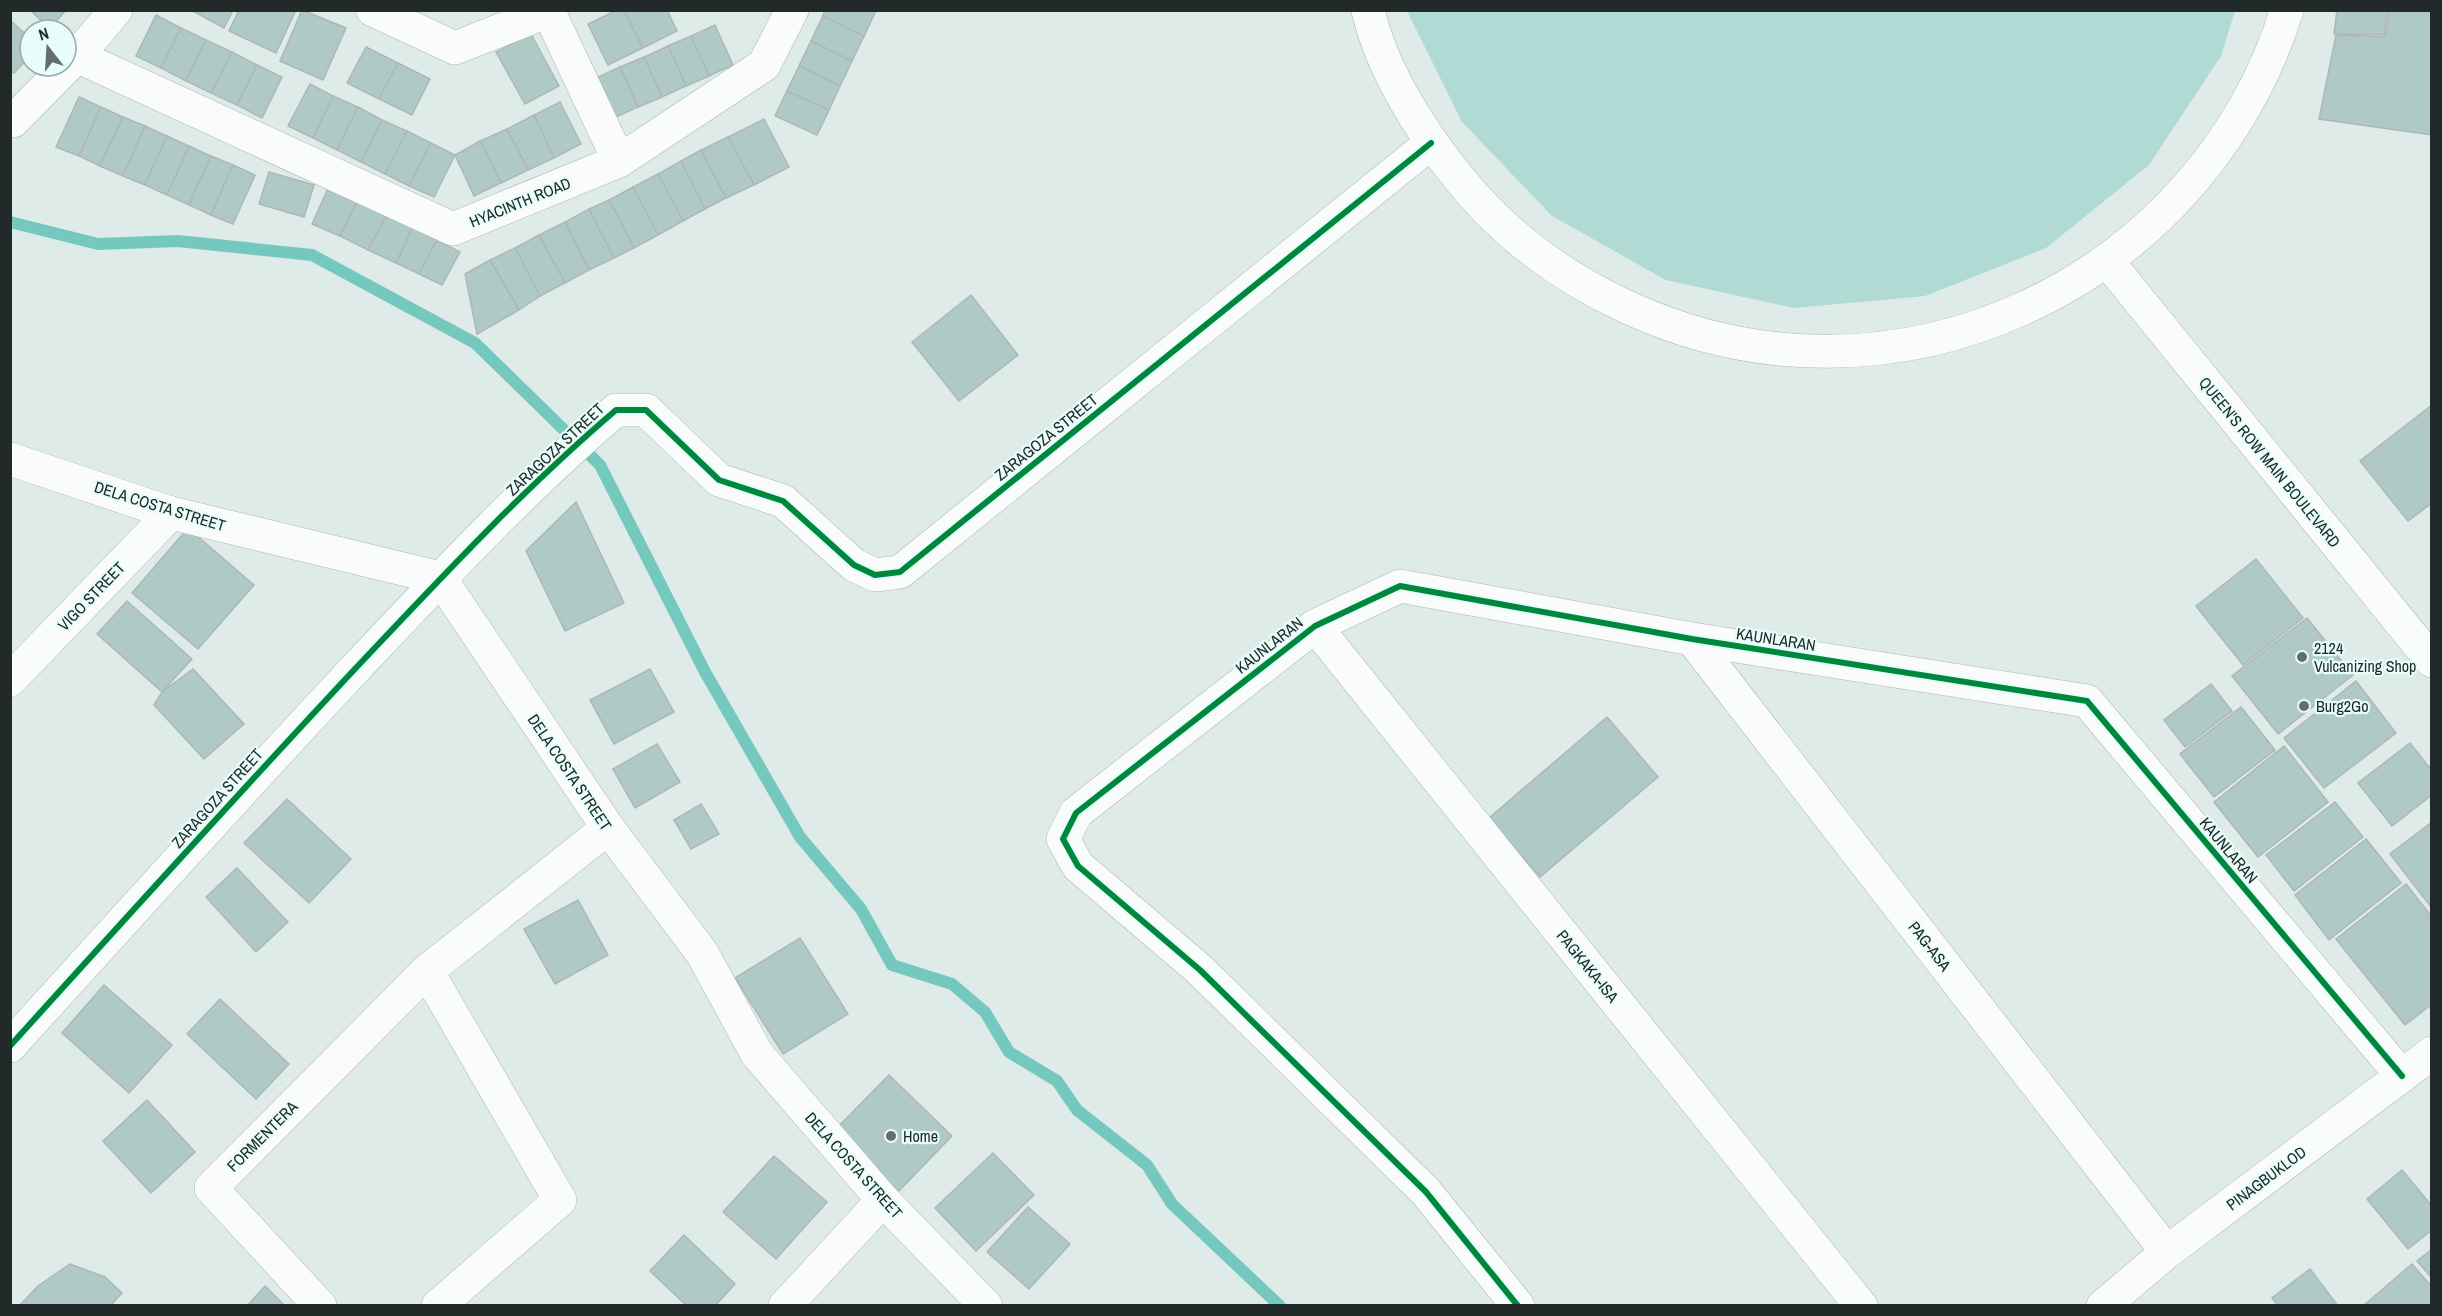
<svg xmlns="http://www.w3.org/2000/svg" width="2442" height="1316" font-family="'Archivo Narrow',sans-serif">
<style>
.green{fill:#b2dad4}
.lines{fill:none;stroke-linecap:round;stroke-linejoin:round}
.stream{stroke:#75c8be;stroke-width:12}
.building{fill:#afcac6;stroke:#aeb7b5;stroke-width:1.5}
.minor-casing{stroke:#acb6b3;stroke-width:34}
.minor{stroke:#fafcfc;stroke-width:33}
.cycleway-casing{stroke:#e7fdfa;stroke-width:10}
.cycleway{stroke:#00873e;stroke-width:6}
.poi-dot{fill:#646e6c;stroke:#e7fdfa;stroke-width:2}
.labels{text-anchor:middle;stroke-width:4.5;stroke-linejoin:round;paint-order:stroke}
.street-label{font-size:16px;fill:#222a29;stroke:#e7fdfa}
.poi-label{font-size:16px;fill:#222a29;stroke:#e7fdfa;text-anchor:start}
</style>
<rect width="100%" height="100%" fill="#dfebe8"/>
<polygon class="green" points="1407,11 2235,11 2221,56 2149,165 2046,248 1925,296 1794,308 1666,280 1552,216 1462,122"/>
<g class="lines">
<polyline class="stream" points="10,222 98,244 178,241 312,255 475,343 600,465 705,672 800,837 861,909 892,965 952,984 985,1012 1009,1052 1057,1081 1077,1110 1147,1165 1172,1204 1280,1306"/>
</g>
<g class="building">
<polygon points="30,10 66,10 50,29"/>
<polygon points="191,10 233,10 224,28"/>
<polygon points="239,10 296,10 276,53 229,31"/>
<polygon points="302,10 346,28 323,80 280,61"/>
<polygon points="617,10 624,10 643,48 608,65 588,24"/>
<polygon points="624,10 667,10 677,31 643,48"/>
<polygon points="825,10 875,10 876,11 864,36 823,16"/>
<polygon points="2337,10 2388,10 2384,35 2334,34"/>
<polygon points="2390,10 2432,10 2432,135 2319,119 2336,35 2385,37"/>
<polygon points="156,15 181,28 161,68 136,56"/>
<polygon points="823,16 864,36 852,61 811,41"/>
<polygon points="10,20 30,38 30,56 14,73 10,70"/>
<polygon points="715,25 733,65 709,76 691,36"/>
<polygon points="181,28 206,40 186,81 161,68"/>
<polygon points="531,34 559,86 525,104 496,52"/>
<polygon points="691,36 709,76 686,86 668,46"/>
<polygon points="206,40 232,52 211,93 186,81"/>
<polygon points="811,41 852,61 840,86 799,66"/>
<polygon points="668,46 686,86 662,97 644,57"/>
<polygon points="366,47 398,63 379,99 347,83"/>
<polygon points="232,52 257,65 237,105 211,93"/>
<polygon points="644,57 662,97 638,107 620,67"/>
<polygon points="398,63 430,79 412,115 379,99"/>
<polygon points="257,65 282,77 262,118 237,105"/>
<polygon points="799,66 840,86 829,110 787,91"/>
<polygon points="620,67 638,107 614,118 596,78"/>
<polygon points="310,84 333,96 313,138 288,126"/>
<polygon points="787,91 829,110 817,135 775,116"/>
<polygon points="333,96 358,107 337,150 313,138"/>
<polygon points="79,97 101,107 79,156 56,147"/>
<polygon points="560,102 581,144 554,158 534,115"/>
<polygon points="101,107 123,117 100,166 79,156"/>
<polygon points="358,107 382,120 361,162 337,150"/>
<polygon points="534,115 554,158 528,170 507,129"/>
<polygon points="123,117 145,126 123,176 100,166"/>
<polygon points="764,119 789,167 754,185 728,137"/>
<polygon points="382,120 407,131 385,174 361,162"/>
<polygon points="145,126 167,136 145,185 123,176"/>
<polygon points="507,129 528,170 501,183 480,141"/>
<polygon points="407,131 431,143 409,186 385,174"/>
<polygon points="167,136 189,146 167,195 145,185"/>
<polygon points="728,137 754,185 726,198 701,150"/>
<polygon points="480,141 501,183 474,196 455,155"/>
<polygon points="431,143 455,155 434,197 409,186"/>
<polygon points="189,146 211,156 189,205 167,195"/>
<polygon points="701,150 726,198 705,209 681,161"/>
<polygon points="211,156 233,165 211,215 189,205"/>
<polygon points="681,161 705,209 683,221 658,174"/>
<polygon points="233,165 255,175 233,224 211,215"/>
<polygon points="269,172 314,185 304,217 259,204"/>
<polygon points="658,174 683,221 658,235 633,187"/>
<polygon points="329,186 358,199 340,236 312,224"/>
<polygon points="633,187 658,235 634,248 609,200"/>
<polygon points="358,199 387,214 368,250 340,236"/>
<polygon points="609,200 634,248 614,258 589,209"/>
<polygon points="589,209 614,258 589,270 565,222"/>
<polygon points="387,214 413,227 396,263 368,250"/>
<polygon points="565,222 589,270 565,283 539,235"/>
<polygon points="413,227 437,240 419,274 396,263"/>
<polygon points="539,235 565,283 540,296 515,248"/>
<polygon points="437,240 460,252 442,285 419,274"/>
<polygon points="515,248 540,296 519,310 490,260"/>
<polygon points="490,260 519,310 477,334 465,274"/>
<polygon points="971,295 1018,355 959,401 912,342"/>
<polygon points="2432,405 2432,503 2408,521 2360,461"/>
<polygon points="576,502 624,603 565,631 526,551"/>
<polygon points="188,528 254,585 198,649 132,593"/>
<polygon points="2256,559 2303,618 2243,665 2196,606"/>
<polygon points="127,601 192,659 162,692 97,634"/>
<polygon points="2307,618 2353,675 2278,734 2232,676"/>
<polygon points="193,669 244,724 204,759 154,705 162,692"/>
<polygon points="650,669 674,712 614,744 590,700"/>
<polygon points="2356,681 2396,733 2324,788 2284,738"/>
<polygon points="2211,684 2232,711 2185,747 2164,720"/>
<polygon points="2241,707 2275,750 2214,797 2180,754"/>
<polygon points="1607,717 1658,777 1540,877 1489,818"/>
<polygon points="2410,743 2432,771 2432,795 2392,826 2358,783"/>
<polygon points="657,744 680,782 635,808 613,769"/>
<polygon points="2284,746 2328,802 2258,857 2214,802"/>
<polygon points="287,799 351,859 309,903 244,843"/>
<polygon points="2335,802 2363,837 2294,891 2266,855"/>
<polygon points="701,804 719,834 691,849 674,820"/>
<polygon points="2432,822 2432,907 2431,907 2390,854"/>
<polygon points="2366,839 2401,883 2329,940 2295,895"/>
<polygon points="237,868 288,922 256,952 206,897"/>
<polygon points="2406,884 2432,917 2432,1004 2405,1025 2336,939"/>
<polygon points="578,900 608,955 555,984 524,929"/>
<polygon points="800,938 848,1014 783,1054 735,978"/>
<polygon points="104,985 172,1045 129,1093 62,1033"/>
<polygon points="220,999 289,1064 256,1099 187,1034"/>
<polygon points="889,1075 952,1136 894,1196 830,1135"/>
<polygon points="147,1100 195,1152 151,1193 103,1141"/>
<polygon points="993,1153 1034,1195 976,1251 935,1208"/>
<polygon points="774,1156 827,1202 776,1259 723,1212"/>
<polygon points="2402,1170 2432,1206 2432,1230 2408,1249 2367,1199"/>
<polygon points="1028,1207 1070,1244 1029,1289 987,1252"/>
<polygon points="684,1235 735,1284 715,1306 687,1306 650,1271"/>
<polygon points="2432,1249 2432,1278 2417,1261"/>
<polygon points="70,1264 105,1277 122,1293 110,1306 19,1306 38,1286"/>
<polygon points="2412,1264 2432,1287 2432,1306 2363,1306"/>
<polygon points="2310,1269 2338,1306 2278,1306 2272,1298"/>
<polygon points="265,1286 285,1306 247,1306"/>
</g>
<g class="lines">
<g class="minor-casing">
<g id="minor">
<polyline points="373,10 455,48 551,10"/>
<polyline points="548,10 619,161"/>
<path d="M1368,10C1381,68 1421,132 1458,177C1503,234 1562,277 1627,307C1892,430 2200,286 2287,10"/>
<polyline points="77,56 453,229 619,161 764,65 792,10"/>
<polyline points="10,119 13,121 77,56 116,10"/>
<polyline points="2108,262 2432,661"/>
<polyline points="10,459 171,513 440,578 608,828 702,953 757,1054 883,1200 986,1306"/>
<polyline points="1315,626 1861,1306"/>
<polyline points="1692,639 2167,1252"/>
<polyline points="10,680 171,513"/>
<polyline points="427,971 560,1200 438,1306"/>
<path d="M10,1046C124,920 237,795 353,671C438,581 522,490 616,410H646L719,480L783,501L854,565L875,575L900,572L1431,143"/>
<polyline points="320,1306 211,1188 427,971 608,828"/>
<polyline points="785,1306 883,1200"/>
<polyline points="1518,1306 1426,1192 1200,970 1078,866 1063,839 1076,813 1315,626 1400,586 1692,639 2087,701 2402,1076"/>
<polyline points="2103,1306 2167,1252 2432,1053"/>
</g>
</g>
<use href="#minor" class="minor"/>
<g class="cycleway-casing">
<g id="cycleway">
<path d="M10,1046C124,920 237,795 353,671C438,581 522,490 616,410H646L719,480L783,501L854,565L875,575L900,572L1431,143"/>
<polyline points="1518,1306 1426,1192 1200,970 1078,866 1063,839 1076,813 1315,626 1400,586 1692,639 2087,701 2402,1076"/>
</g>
</g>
<use href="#cycleway" class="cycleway"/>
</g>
<g class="poi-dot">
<circle cx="2302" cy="657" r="6"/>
<circle cx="2304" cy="706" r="6"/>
<circle cx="891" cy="1136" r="6"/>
</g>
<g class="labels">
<g class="street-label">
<text transform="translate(520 202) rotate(-22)" y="6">HYACINTH ROAD</text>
<text transform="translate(1046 437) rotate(-39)" y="6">ZARAGOZA STREET</text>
<text transform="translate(555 449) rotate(-43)" y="6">ZARAGOZA STREET</text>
<text transform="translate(2270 462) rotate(51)" y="6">QUEEN'S ROW MAIN BOULEVARD</text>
<text transform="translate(160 506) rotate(17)" y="6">DELA COSTA STREET</text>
<text transform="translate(91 596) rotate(-46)" y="6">VIGO STREET</text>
<text transform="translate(1776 639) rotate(9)" y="6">KAUNLARAN</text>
<text transform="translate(1269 645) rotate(-38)" y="6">KAUNLARAN</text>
<text transform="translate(570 772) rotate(56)" y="6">DELA COSTA STREET</text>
<text transform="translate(217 798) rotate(-48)" y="6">ZARAGOZA STREET</text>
<text transform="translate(2229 850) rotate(50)" y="6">KAUNLARAN</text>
<text transform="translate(1930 946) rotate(52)" y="6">PAG-ASA</text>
<text transform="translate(1588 966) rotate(51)" y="6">PAGKAKA-ISA</text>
<text transform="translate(262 1136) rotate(-45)" y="6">FORMENTERA</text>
<text transform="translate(854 1165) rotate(48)" y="6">DELA COSTA STREET</text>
<text transform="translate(2266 1178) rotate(-37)" y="6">PINAGBUKLOD</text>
</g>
<g class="poi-label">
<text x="2314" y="654">2124<tspan x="2314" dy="18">Vulcanizing Shop</tspan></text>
<text x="2316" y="712">Burg2Go</text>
<text x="903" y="1142">Home</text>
</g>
</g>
<rect width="2442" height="1316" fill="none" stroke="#222a29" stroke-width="24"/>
<g transform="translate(48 48) rotate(343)"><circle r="28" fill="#e7fdfa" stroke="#98a9a6" stroke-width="1.5"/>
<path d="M0-4.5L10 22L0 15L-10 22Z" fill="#646e6c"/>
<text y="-9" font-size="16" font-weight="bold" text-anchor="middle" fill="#222a29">N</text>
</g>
</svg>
